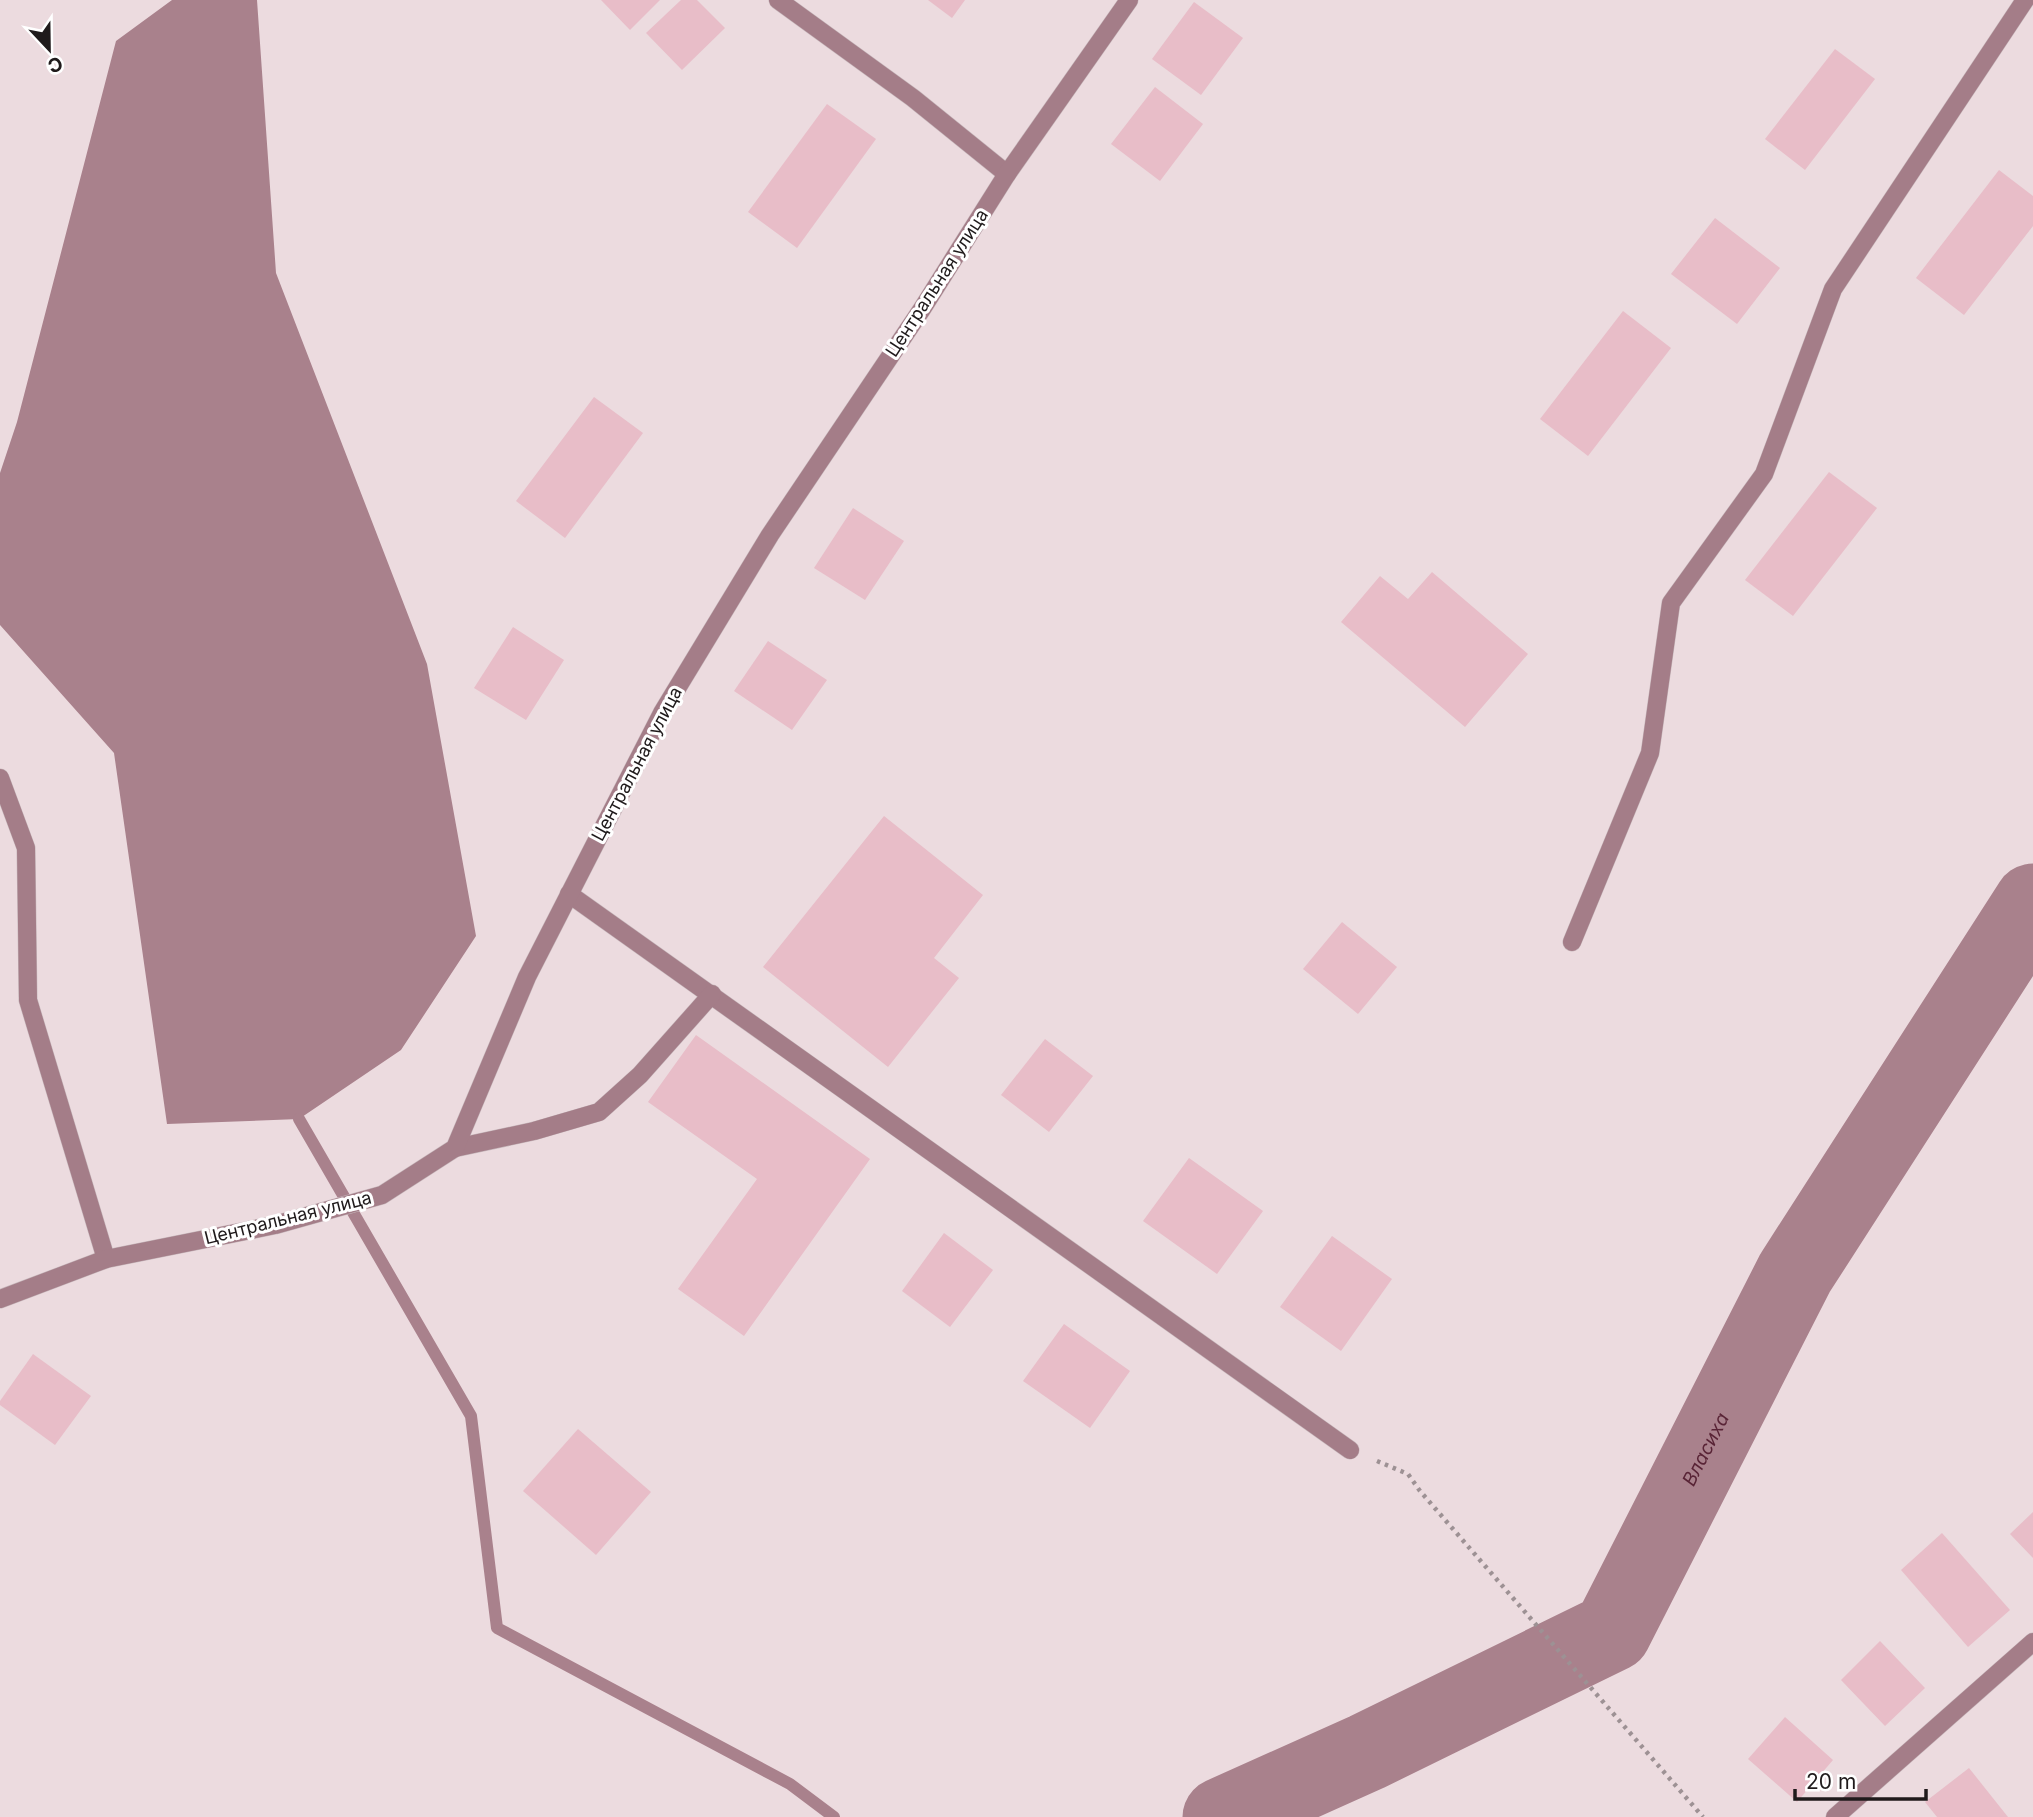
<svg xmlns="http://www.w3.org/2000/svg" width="2033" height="1817" font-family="Inter,sans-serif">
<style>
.water{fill:#a9818c}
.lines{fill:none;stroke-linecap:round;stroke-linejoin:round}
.stream{stroke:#a9818c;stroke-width:12}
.river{stroke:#a9818c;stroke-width:79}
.building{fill:#e8bdc8}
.minor-casing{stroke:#c7b8bc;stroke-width:19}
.path{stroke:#9d9194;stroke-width:4.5;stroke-dasharray:3.5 5;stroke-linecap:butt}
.minor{stroke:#a47d88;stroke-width:18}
.labels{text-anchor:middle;stroke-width:6;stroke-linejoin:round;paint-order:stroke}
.street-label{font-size:18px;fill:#1f1a1b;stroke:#fff}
.water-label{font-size:19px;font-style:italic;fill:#592436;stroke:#fff}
</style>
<rect width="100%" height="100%" fill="#ecdbdf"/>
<polygon class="water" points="172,0 257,0 276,273 427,664 476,936 401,1050 299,1119 167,1124 114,753 0,625 0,473 17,422 116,41"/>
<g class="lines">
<polyline class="stream" points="299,1119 471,1416 497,1628 790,1784 834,1817"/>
<path class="river" id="s1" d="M1222,1817L1367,1752L1612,1632L1795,1273L2033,903"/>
</g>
<g class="building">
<polygon points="601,0 660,0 630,30"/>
<polygon points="681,0 697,0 725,28 682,70 646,33"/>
<polygon points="928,0 965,0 952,18"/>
<polygon points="1194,2 1243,38 1201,95 1152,59"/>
<polygon points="1835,49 1875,79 1805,170 1765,139"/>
<polygon points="1155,87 1203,124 1160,181 1111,144"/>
<polygon points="827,104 876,139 797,248 748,212"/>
<polygon points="1999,170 2033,196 2033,226 1964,315 1916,278"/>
<polygon points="1715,218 1780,268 1737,324 1671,274"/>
<polygon points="1623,311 1671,348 1588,456 1540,419"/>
<polygon points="594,397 643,433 565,538 516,501"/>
<polygon points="1829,472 1877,508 1793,616 1745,580"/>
<polygon points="853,508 904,541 865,600 814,568"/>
<polygon points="1432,572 1528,654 1465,727 1341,622 1380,576 1408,599"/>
<polygon points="513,627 564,660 526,720 474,688"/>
<polygon points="768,641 827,680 792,730 734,691"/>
<polygon points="884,816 983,895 934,958 959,978 888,1067 763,967"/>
<polygon points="1342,922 1397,967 1358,1014 1303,969"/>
<polygon points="696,1035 870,1159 744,1336 678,1289 757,1179 648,1102"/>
<polygon points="1045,1039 1093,1076 1049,1132 1001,1095"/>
<polygon points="1189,1158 1263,1211 1217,1274 1143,1221"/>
<polygon points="944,1233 993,1270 950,1327 902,1291"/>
<polygon points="1332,1236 1392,1279 1341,1351 1280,1307"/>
<polygon points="1064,1324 1130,1371 1090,1428 1023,1381"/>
<polygon points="33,1354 91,1396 55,1445 0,1405 0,1401"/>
<polygon points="578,1429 651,1492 596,1555 523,1491"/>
<polygon points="2033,1512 2033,1558 2010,1534"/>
<polygon points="1942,1533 2010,1610 1968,1647 1901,1570"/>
<polygon points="1880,1641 1925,1688 1885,1726 1841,1680"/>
<polygon points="1785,1717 1833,1760 1797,1802 1748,1759"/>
<polygon points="1969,1768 2008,1817 1937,1817 1925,1802"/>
</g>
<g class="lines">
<g class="minor-casing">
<g id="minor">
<polyline points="778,0 913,98 1007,174"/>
<polyline points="0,778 26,848 28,1000 106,1259"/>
<polyline points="569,894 1350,1450"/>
<polyline points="1572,942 1650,753 1671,603 1764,474 1833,289 2025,0"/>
<polyline points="455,1148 534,1131 599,1112 640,1075 712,994"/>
<polyline points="0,1299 106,1259 275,1225 382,1195 455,1148 527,977 662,713 770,535 922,309 1007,174 1129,0"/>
<polyline points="1835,1817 2033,1642"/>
</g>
</g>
<polyline class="path" points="1377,1461 1408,1474 1420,1491 1703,1817"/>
<use href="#minor" class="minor"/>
</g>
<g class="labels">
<g class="street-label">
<text transform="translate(937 283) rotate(-57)" y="6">Центральная улица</text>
<text transform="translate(637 764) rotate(-62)" y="6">Центральная улица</text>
<text transform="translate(288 1218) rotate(-14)" y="6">Центральная улица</text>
</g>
<g class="water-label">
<text dy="7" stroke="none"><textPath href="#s1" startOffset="637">Власиха</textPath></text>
</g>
</g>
<g transform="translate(49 49) rotate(158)" stroke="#ffffff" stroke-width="5" paint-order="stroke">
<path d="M0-5L12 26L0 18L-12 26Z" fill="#1f1a1b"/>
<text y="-10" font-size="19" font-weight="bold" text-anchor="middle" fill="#1f1a1b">С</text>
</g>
<path d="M1795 1789v10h131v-10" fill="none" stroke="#1f1a1b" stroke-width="3.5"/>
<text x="1806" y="1789" font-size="21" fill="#1f1a1b" stroke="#ffffff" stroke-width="5" paint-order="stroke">20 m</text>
</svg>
